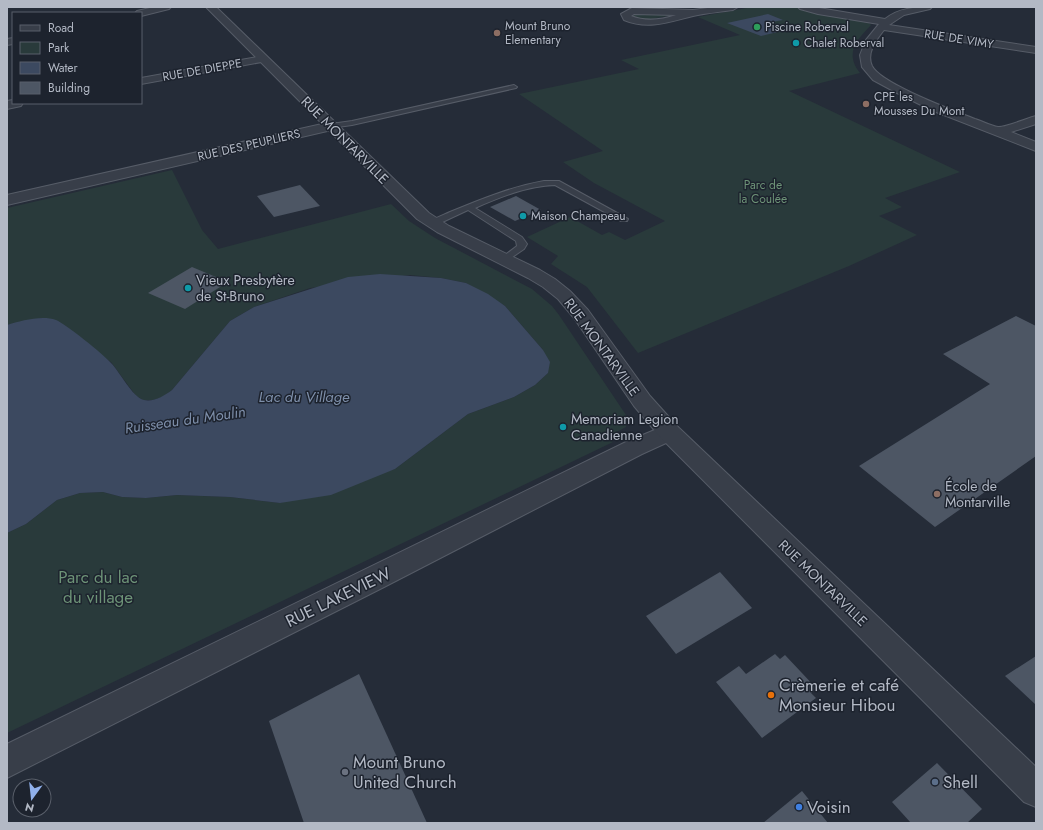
<svg xmlns="http://www.w3.org/2000/svg" width="1043" height="830" font-family="Jost,sans-serif">
<style>
.green{fill:#293a3b}
.water{fill:#3c4960}
.building{fill:#4d5664}
.lines{fill:none;stroke-linecap:round;stroke-linejoin:round}
.service-casing{stroke:#565c67;stroke-width:2}
.minor-casing{stroke:#565c67;stroke-width:2}
.tertiary-casing{stroke:#565c67;stroke-width:2}
.service{fill:#383e49;fill-rule:evenodd}
.minor{fill:#383e49;fill-rule:evenodd}
.tertiary{fill:#383e49;fill-rule:evenodd}
.leisure-dot{fill:#2e9e5b;stroke:#1d232e;stroke-width:1.5}
.education-dot{fill:#8d6e63;stroke:#1d232e;stroke-width:1.5}
.culture-dot{fill:#0f9aa8;stroke:#1d232e;stroke-width:1.5}
.food-dot{fill:#e8710a;stroke:#1d232e;stroke-width:1.5}
.worship-dot{fill:#6b7280;stroke:#1d232e;stroke-width:1.5}
.service-dot{fill:#5c6f8a;stroke:#1d232e;stroke-width:1.5}
.shop-dot{fill:#3f7fe0;stroke:#1d232e;stroke-width:1.5}
.labels{text-anchor:middle;stroke-width:3;stroke-linejoin:round;paint-order:stroke}
.far-poi-label{font-size:12px;fill:#b3b9c5;stroke:#1d232e;text-anchor:start}
.far-street-label{font-size:12px;fill:#b3b9c5;stroke:#1d232e}
.far-park-label{font-size:12px;fill:#6d9377;stroke:#1d232e}
.street-label{font-size:14px;fill:#b3b9c5;stroke:#1d232e}
.poi-label{font-size:14px;fill:#b3b9c5;stroke:#1d232e;text-anchor:start}
.water-label{font-size:15px;font-style:italic;fill:#7e8faa;stroke:#1d232e}
.near-park-label{font-size:17px;fill:#6d9377;stroke:#1d232e}
.near-street-label{font-size:17px;fill:#b3b9c5;stroke:#1d232e}
.near-poi-label{font-size:17px;fill:#b3b9c5;stroke:#1d232e;text-anchor:start}
</style>
<rect width="100%" height="100%" fill="#252c38"/>
<g class="green">
<path d="M752,7H795L819,14L869,23L871,25C857,40 844,53 860,73L789,91L960,172L885,198L902,207L879,216L917,235L849,266L638,353L587,287L551,264L558,256L527,237L570,217L602,235L609,232L625,240L665,221L594,183L563,162L603,151L519,94L639,69L621,60L740,35L698,17Z"/>
<polygon points="635,14 671,14 673,15 645,20 632,17"/>
<polygon points="172,170 202,230 218,249 391,204 409,221 435,238 532,289 552,306 559,315 626,415 626,427 609,436 613,442 7,733 7,533 26,524 57,500 80,493 103,492 122,497 146,498 177,495 230,497 280,503 395,469 468,414 514,397 535,385 548,373 543,350 505,306 466,283 441,278 410,275 310,288 254,307 230,321 172,390 163,397 153,400 143,400 136,396 111,362 42,318 7,325 7,208"/>
</g>
<g class="water">
<polygon points="768,14 783,20 766,23 786,30 761,36 727,23"/>
<path d="M380,274L441,278L466,283L488,294L505,306L543,350L550,362L548,373L535,385L514,397L468,414L395,469L331,495L280,503L230,497L177,495L146,498L122,497L103,492L80,493L57,500L26,524L7,533V325C21,321 41,315 56,320C66,324 103,354 111,363C120,372 132,397 144,400C154,402 164,396 172,390L230,321L254,307L348,277Z"/>
</g>
<g class="building">
<polygon points="300,185 320,206 274,217 257,196"/>
<polygon points="516,196 541,210 515,221 490,207"/>
<polygon points="192,267 228,282 185,309 148,293"/>
<polygon points="1016,316 1036,326 1036,456 935,527 859,466 990,384 943,354"/>
<polygon points="720,572 752,608 676,654 646,616"/>
<polygon points="775,654 780,659 785,655 817,689 811,693 816,698 762,738 716,682 739,666 746,674"/>
<polygon points="1036,656 1036,705 1005,676"/>
<polygon points="359,674 427,823 304,823 269,721"/>
<polygon points="937,763 982,809 967,823 911,823 892,802"/>
<polygon points="802,791 828,823 763,823"/>
</g>
<g class="lines">
<g class="service-casing">
<g id="service">
<polygon points="514,85 517,87 516,88 352,125 331,128 328,126 331,124 352,121"/>
<path d="M544,181H559L628,219L627,221H621L555,185C527,186 500,197 475,208L522,237L527,244L524,249L505,262L500,259L517,246L516,241L468,210L436,225H430L429,223C434,218 444,215 450,212C481,199 511,187 544,181Z"/>
</g>
</g>
<g class="minor-casing">
<g id="minor">
<polygon points="154,7 171,7 169,9 141,16 141,13 135,13 137,11"/>
<path d="M715,7H738L733,10C720,12 706,13 693,16C669,22 648,30 624,20L621,14L632,8L693,10ZM634,14L676,15C661,20 646,22 631,16Z"/>
<path d="M798,7H813L885,19C899,8 914,7 932,7L930,9L904,15L889,25L1036,47V53L884,30C876,40 866,53 872,66C881,84 955,111 975,119C982,121 991,126 998,127C1004,128 1028,118 1036,116V124L1011,132L1036,142V151L931,110L899,94L873,80L862,67L860,55L866,40L879,24L818,14L800,9Z"/>
<polygon points="13,38 13,44 7,45 7,39"/>
<polygon points="263,56 268,59 267,61 141,84 141,78"/>
<polygon points="13,100 13,103 23,103 21,106 7,109 7,101"/>
<polygon points="331,122 336,123 337,126 336,129 7,205 7,195"/>
<polygon points="669,424 677,426 680,432 677,438 642,454 384,587 7,778 7,744 626,442"/>
</g>
</g>
<g class="tertiary-casing">
<polygon id="tertiary" points="206,7 216,7 429,213 449,226 540,270 555,279 570,291 588,310 650,396 677,426 1036,767 1036,807 1024,802 661,438 634,406 574,318 558,299 543,287 528,278 437,232 417,219"/>
</g>
<use href="#service" class="service"/>
<use href="#minor" class="minor"/>
<use href="#tertiary" class="tertiary"/>
</g>
<circle class="leisure-dot" cx="757" cy="27" r="4"/>
<g class="education-dot">
<circle cx="497" cy="33" r="4"/>
<circle cx="866" cy="104" r="4"/>
<circle cx="937" cy="494" r="4"/>
</g>
<g class="culture-dot">
<circle cx="796" cy="43" r="4"/>
<circle cx="523" cy="216" r="4"/>
<circle cx="188" cy="288" r="4"/>
<circle cx="563" cy="427" r="4"/>
</g>
<circle class="food-dot" cx="771" cy="695" r="4"/>
<circle class="worship-dot" cx="345" cy="772" r="4"/>
<circle class="service-dot" cx="935" cy="782" r="4"/>
<circle class="shop-dot" cx="799" cy="807" r="4"/>
<g class="labels">
<g class="far-poi-label">
<text x="505" y="30">Mount Bruno<tspan x="505" dy="14">Elementary</tspan></text>
<text x="765" y="31">Piscine Roberval</text>
<text x="804" y="47">Chalet Roberval</text>
<text x="874" y="101">CPE les<tspan x="874" dy="14">Mousses Du Mont</tspan></text>
<text x="531" y="220">Maison Champeau</text>
</g>
<g class="far-street-label">
<text transform="translate(959 39) rotate(9)" y="4">RUE DE VIMY</text>
<text transform="translate(202 70) rotate(-10)" y="4">RUE DE DIEPPE</text>
<text transform="translate(249 145) rotate(-13)" y="4">RUE DES PEUPLIERS</text>
</g>
<g class="far-park-label">
<text x="763" y="189">Parc de<tspan x="763" dy="14">la Coulée</tspan></text>
</g>
<g class="street-label">
<text transform="translate(345 140) rotate(45)" y="5">RUE MONTARVILLE</text>
<text transform="translate(602 347) rotate(54)" y="5">RUE MONTARVILLE</text>
<text transform="translate(823 583) rotate(44)" y="5">RUE MONTARVILLE</text>
</g>
<g class="poi-label">
<text x="196" y="285">Vieux Presbytère<tspan x="196" dy="16">de St-Bruno</tspan></text>
<text x="571" y="424">Memoriam Legion<tspan x="571" dy="16">Canadienne</tspan></text>
<text x="945" y="491">École de<tspan x="945" dy="16">Montarville</tspan></text>
</g>
<g class="water-label">
<text x="304" y="402">Lac du Village</text>
<text transform="translate(185 420) rotate(-8)" y="5">Ruisseau du Moulin</text>
</g>
<g class="near-park-label">
<text x="98" y="583">Parc du lac<tspan x="98" dy="20">du village</tspan></text>
</g>
<g class="near-street-label">
<text transform="translate(338 597) rotate(-26)" y="6">RUE LAKEVIEW</text>
</g>
<g class="near-poi-label">
<text x="779" y="691">Crèmerie et café<tspan x="779" dy="20">Monsieur Hibou</tspan></text>
<text x="353" y="768">Mount Bruno<tspan x="353" dy="20">United Church</tspan></text>
<text x="943" y="788">Shell</text>
<text x="807" y="813">Voisin</text>
</g>
</g>
<rect width="1043" height="830" fill="none" stroke="#b3b9c5" stroke-width="16"/>
<rect x="12" y="12" width="130" height="92" fill="#1d232e" stroke="#595f6a"/>
<rect x="20" y="25" width="20" height="6" fill="#383e49" stroke="#595f6a"/>
<text x="48" y="32" font-size="12" fill="#b3b9c5">Road</text>
<rect x="20" y="42" width="20" height="12" fill="#293a3b" stroke="#595f6a"/>
<text x="48" y="52" font-size="12" fill="#b3b9c5">Park</text>
<rect x="20" y="62" width="20" height="12" fill="#3c4960" stroke="#595f6a"/>
<text x="48" y="72" font-size="12" fill="#b3b9c5">Water</text>
<rect x="20" y="82" width="20" height="12" fill="#4d5664" stroke="#595f6a"/>
<text x="48" y="92" font-size="12" fill="#b3b9c5">Building</text>
<g transform="translate(32 798) rotate(195)"><circle r="19" fill="#1d232e" stroke="#595f6a"/>
<path d="M0-3L7 15L0 10L-7 15Z" fill="#91b1ec"/>
<text y="-6" font-size="11" font-weight="bold" text-anchor="middle" fill="#b3b9c5">N</text>
</g>
</svg>
